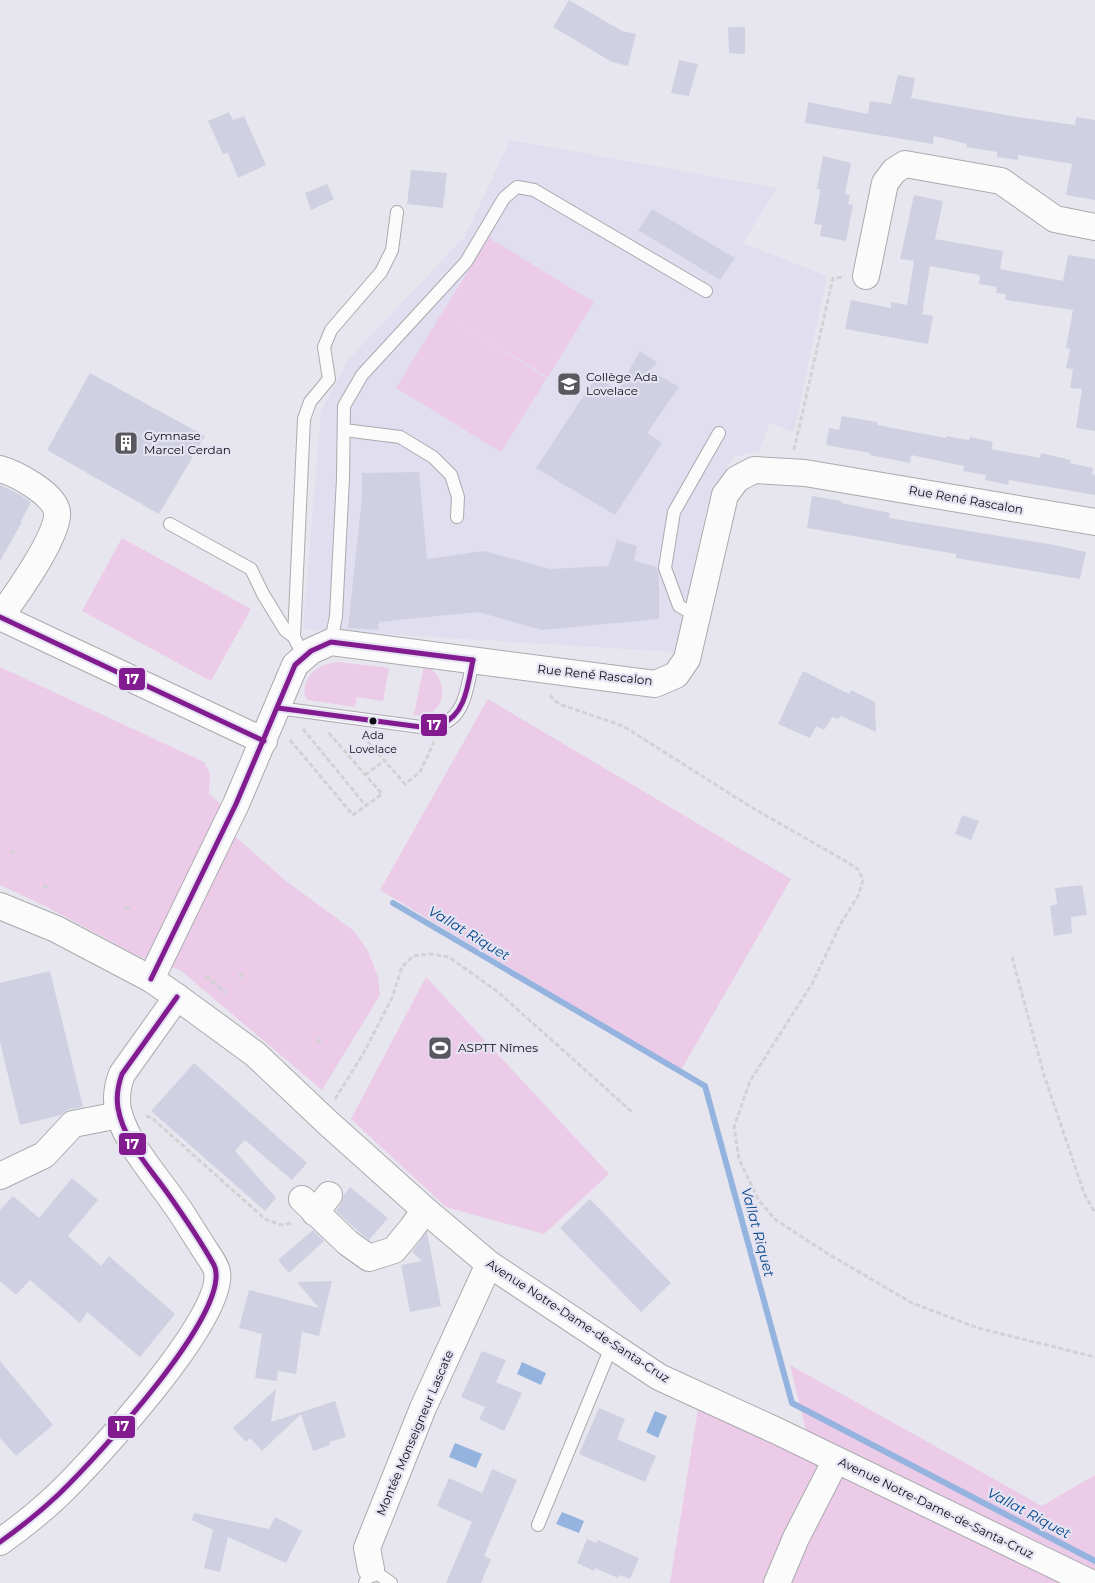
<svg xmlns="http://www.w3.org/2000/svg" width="1095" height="1583" font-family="Montserrat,sans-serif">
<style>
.built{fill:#e1deef}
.green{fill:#ebcbe7}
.water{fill:#94b4df}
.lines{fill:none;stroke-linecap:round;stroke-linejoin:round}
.stream{stroke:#94b4df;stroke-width:6}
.building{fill:#cfd1e2}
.lane-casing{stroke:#aaaaaf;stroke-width:14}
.street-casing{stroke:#aaaaaf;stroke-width:28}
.path{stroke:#d2d2d4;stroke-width:3;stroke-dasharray:5 2.5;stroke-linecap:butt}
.lane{stroke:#fbfbfc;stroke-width:12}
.street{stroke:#fbfbfc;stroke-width:26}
.bus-1-casing{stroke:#e5e2f2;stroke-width:9}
.bus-1{stroke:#821b8f;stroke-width:5}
.bus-dot{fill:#0d0c11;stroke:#e5e2f2;stroke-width:2}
.labels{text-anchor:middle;stroke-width:4.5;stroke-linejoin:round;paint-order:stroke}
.bus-label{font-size:11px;fill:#0d0c11;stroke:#e5e2f2}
.poi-label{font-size:12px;fill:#0d0c11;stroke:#e5e2f2;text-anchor:start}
.street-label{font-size:12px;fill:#0d0c11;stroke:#e5e2f2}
.water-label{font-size:14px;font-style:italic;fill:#02458b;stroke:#e5e2f2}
.line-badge{stroke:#e5e2f2;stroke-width:2}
.badge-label{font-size:14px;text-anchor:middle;font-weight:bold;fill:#fff}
</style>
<rect width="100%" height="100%" fill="#e7e6ee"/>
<polygon class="built" points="510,140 777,188 743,243 827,276 794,432 770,423 759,451 733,457 708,502 675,652 303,629 321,410 349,359 465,236"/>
<g class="green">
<polygon points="489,238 594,302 548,377 442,313"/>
<polygon points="442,313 547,378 501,452 396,388"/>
<polygon points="122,538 251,609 211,681 82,611"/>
<path d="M339,662L389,668L383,701L357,697L355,707L308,700C304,696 304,691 305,685C309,670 324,663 339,662Z"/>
<path d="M424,665C446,673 450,707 426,715C423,716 418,715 414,715Z"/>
<polygon points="0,667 204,762 210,773 209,794 225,808 230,832 286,881 354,931 368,951 378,977 380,995 322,1090 180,970 140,957 47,907 0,885"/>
<polygon points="488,699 791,879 681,1070 380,890"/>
<polygon points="426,977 609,1174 544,1234 446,1207 351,1119"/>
<polygon points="790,1365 1042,1506 1095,1475 1095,1583 670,1583 698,1409 813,1460"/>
</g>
<g class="water">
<polygon points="522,1362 546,1373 541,1385 517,1374"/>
<polygon points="655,1411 667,1416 658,1438 646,1432"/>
<polygon points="455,1443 482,1454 476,1468 449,1457"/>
<polygon points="562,1512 584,1521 579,1533 556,1524"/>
</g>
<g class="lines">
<polyline class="stream" points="393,903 705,1086 792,1403 1095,1561"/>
</g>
<g class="building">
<polygon points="569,0 622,31 636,34 628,66 612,62 553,27"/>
<polygon points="728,27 745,27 745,54 729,53"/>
<polygon points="679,60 698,64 689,96 671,93"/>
<polygon points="898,75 915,78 911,98 1017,117 1075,125 1076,117 1095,120 1095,200 1066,195 1072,164 1018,155 1018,160 997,157 997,152 966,147 967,144 934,136 933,144 805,123 808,102 868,114 870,101 891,104"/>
<polygon points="229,112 233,120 244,116 266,165 238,178 228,153 223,154 208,121"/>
<polygon points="823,156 851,163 845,194 850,195 848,204 853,205 846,241 820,236 822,225 814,224 819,198 820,189 817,189"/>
<polygon points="411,170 447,173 443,208 407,204"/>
<polygon points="327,184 334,199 311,210 305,193"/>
<polygon points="914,195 943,201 935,239 1003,251 1000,269 1063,281 1068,255 1095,259 1095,431 1076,428 1082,389 1070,388 1073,369 1066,368 1070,349 1066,348 1073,310 1005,300 1006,294 996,293 997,287 979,284 980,275 930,266 923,307 924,308 922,314 933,316 928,344 845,329 851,300 891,308 891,302 907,305 914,261 900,259"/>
<polygon points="652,209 735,258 720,280 638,230"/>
<polygon points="640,351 657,362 650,370 679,387 647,433 662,443 615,515 536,468 596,377 618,390"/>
<polygon points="90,373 205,436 159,514 47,450"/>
<polygon points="842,416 877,422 877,425 946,438 946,436 969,440 970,437 993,442 991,449 1040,458 1041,453 1071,460 1070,463 1093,468 1092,474 1095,475 1095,495 1009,480 1008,485 985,480 986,475 963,471 964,466 911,455 910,463 870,455 870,453 826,445 829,428 839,430"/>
<polygon points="419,472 427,559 484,551 550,569 608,566 617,540 637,546 634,561 657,567 659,574 659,619 542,630 478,612 379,622 378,630 348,628 362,497 362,473"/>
<polygon points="0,485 17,493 31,502 21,521 22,522 0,561"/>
<polygon points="812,496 841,501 841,503 890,513 889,518 1049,544 1086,552 1080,579 956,558 956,554 807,528"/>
<polygon points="803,671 849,694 851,690 875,702 876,732 841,716 838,719 832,717 824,730 816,726 810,738 778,724"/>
<polygon points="962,815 979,821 971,840 955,834"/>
<polygon points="1082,885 1087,915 1071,917 1072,933 1054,936 1050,906 1057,904 1055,888"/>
<polygon points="50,971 83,1107 70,1109 61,1115 20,1125 0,1042 0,983"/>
<polygon points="194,1063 307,1163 292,1180 245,1140 235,1151 276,1198 265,1211 151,1111"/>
<polygon points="72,1178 98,1200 68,1236 101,1266 109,1256 175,1314 140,1357 87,1312 80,1323 30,1280 16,1295 0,1281 0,1210 13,1196 39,1218"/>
<polygon points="350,1187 388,1218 369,1240 358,1231 336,1211 341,1204 344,1195"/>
<polygon points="590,1199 671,1283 641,1312 560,1228"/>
<polygon points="313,1230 324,1241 289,1273 278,1260"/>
<polygon points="427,1232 441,1306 410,1312 401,1265 422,1261 412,1252"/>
<polygon points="332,1281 319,1336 302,1332 296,1374 278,1371 277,1381 255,1378 262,1334 239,1328 249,1290 319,1308 297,1282"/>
<polygon points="482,1351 506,1360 496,1382 522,1393 504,1431 479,1419 485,1407 461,1397"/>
<polygon points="0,1361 53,1425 16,1456 0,1438"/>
<polygon points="276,1389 271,1422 335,1401 346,1437 329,1442 330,1445 313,1451 301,1414 262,1451 250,1438 246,1442 233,1428"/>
<polygon points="599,1408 625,1419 617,1439 656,1456 645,1482 579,1454"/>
<polygon points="492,1469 517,1480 484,1556 491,1559 481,1583 446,1583 472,1522 437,1506 449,1478 482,1493"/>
<polygon points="194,1513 269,1529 275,1517 302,1531 286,1563 228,1537 220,1572 204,1568 213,1530 192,1520"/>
<polygon points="587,1539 596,1543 598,1540 639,1558 630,1579 620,1575 618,1578 595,1568 594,1571 577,1563"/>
</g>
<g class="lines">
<g class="lane-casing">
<g id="lane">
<polyline points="344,430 400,437 433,457 451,475 458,497 457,517"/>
<polyline points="170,524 251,569 263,594 285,630 294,637"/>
<polyline points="697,616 679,606 665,568 674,512 719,433"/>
<polyline points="331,642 336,616 343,478 344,406 362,375 466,262 504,198 517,187 534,190 706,291"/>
<polyline points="304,657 294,637 304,419 310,402 329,379 324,347 331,330 381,272 392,250 397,212"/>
<path d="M278,708L421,727C428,726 435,726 441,724C466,717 468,682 473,660"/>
<polyline points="538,1525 612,1345"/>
<polyline points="365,1583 371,1569 391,1583"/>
</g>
</g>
<g class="street-casing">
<g id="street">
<polyline points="866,276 885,183 894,171 905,164 1001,181 1055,219 1095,227"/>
<path d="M0,469C15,473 55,494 57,512C60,534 14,598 0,617"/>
<polyline points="0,617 264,741"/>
<polyline points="0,906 56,929 151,979 177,997 255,1054 328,1123 425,1210 489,1264 659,1377 777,1431 1091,1583"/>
<polyline points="151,979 236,804 295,665 311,651 331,642 655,684 676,675 687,659 725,495 737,479 754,470 805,473 1095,522"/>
<polyline points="0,1176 44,1155 73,1124 119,1115"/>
<polyline points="302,1199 348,1243 369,1258 394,1250 412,1228 425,1210"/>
<polyline points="315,1213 329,1195"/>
<path d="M0,1542C20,1528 41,1511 59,1494C93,1461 226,1317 217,1272C216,1264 204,1250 200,1242C191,1229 183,1214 173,1201C155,1175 128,1145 119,1114C115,1100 117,1087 122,1074L177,997"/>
<polyline points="371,1569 367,1548 423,1408 489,1264"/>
<polyline points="777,1583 796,1538 836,1460"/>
</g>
</g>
<g class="path">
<polyline points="794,450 833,278 843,277"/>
<polyline points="552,695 551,697 559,704 623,726 751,807 842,859 858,869 863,880 858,896 841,923 812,984 750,1081 734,1127 739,1159 759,1201 776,1220 825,1252 912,1303 978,1328 1095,1357"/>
<polyline points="303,729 366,806"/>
<polyline points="363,736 405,784 420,772 434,742"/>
<polyline points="290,740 353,815 382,794 328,732"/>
<polyline points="365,775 384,761"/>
<polyline points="11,852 15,853"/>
<polyline points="43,886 48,888"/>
<polyline points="125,907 130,909"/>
<polyline points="1012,957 1044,1075 1084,1193 1095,1213"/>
<polyline points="239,974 243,977"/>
<polyline points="206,976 226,993"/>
<polyline points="317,1039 321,1042"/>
<polyline points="335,1099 363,1054 392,998 402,967 413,956 431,954 449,957 498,992 632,1112"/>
<polyline points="146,1116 152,1118 265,1219 281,1225 292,1223"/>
</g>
<use href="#lane" class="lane"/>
<use href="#street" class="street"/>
<g class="bus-1-casing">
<g id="bus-1">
<polyline points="0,617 264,741"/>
<path d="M278,708L421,727C427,726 434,726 441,724C466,715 468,683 473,660"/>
<polyline points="151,979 236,804 295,665 311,651 331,642 473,660"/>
<path d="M0,1542C21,1527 41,1511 59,1494C93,1461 235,1310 214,1265C200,1240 183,1215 166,1191C148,1166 123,1139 118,1108C116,1096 118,1085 122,1074L177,997"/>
</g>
</g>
<use href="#bus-1" class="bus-1"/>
</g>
<defs>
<g id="school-square" transform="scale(1.25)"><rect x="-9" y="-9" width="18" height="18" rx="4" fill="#59585e" stroke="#e5e2f2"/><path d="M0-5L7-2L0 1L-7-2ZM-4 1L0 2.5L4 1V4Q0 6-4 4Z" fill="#fff"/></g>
<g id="building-square" transform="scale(1.25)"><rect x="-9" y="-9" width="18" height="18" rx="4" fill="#59585e" stroke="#e5e2f2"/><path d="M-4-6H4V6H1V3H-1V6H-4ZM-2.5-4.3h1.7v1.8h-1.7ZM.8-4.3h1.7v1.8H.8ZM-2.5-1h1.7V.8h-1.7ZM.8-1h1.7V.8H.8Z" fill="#fff"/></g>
<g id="stadium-square" transform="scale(1.25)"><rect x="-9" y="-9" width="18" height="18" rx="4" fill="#59585e" stroke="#e5e2f2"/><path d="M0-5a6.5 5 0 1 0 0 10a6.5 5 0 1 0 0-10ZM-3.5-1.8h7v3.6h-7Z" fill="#fff"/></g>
</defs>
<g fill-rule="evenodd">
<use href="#school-square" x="569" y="384"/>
<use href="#building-square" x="126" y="443"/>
<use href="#stadium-square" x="440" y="1048"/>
</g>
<circle class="bus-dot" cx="373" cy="721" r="4.5"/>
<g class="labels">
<g class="bus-label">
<text x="373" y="739">Ada<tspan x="373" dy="14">Lovelace</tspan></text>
</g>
<g class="poi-label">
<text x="586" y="381">Collège Ada<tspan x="586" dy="14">Lovelace</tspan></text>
<text x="144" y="440">Gymnase<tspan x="144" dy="14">Marcel Cerdan</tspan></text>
<text x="458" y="1052">ASPTT Nîmes</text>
</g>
<g class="street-label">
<text transform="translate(966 500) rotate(10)" y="4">Rue René Rascalon</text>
<text transform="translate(595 675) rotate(6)" y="4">Rue René Rascalon</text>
<text transform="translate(578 1321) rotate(33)" y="4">Avenue Notre-Dame-de-Santa-Cruz</text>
<text transform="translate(415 1433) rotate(-67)" y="4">Montée Monseigneur Lascate</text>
<text transform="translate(936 1508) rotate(26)" y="4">Avenue Notre-Dame-de-Santa-Cruz</text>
</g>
<g class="water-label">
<text transform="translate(469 933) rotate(31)" y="5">Vallat Riquet</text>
<text transform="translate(758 1232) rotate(75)" y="5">Vallat Riquet</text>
<text transform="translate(1029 1513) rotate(28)" y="5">Vallat Riquet</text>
</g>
</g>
<g class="line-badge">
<rect x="118" y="667" width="28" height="24" rx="5" fill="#821b8f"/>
<rect x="420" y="713" width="28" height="24" rx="5" fill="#821b8f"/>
<rect x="118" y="1132" width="29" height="24" rx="5" fill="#821b8f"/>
<rect x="107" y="1415" width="29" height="24" rx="5" fill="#821b8f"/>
</g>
<g class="badge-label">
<text x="132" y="684">17</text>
<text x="434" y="730">17</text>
<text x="132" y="1149">17</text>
<text x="122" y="1431">17</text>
</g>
</svg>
